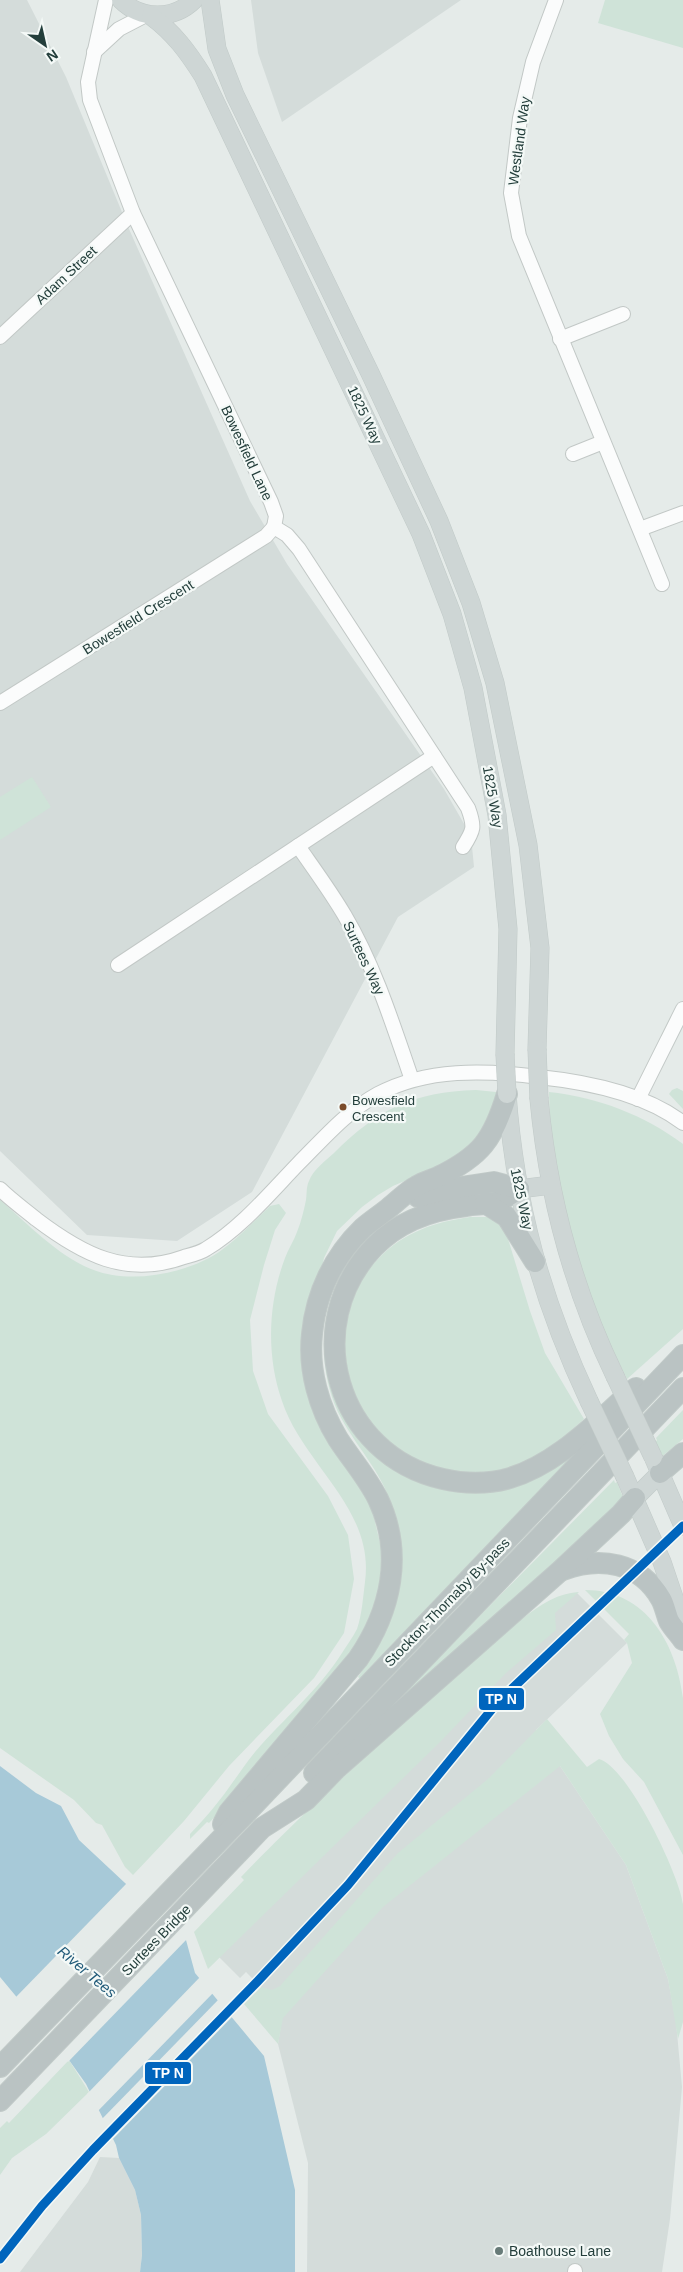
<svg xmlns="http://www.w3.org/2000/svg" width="683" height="2272" font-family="Helvetica,sans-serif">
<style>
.built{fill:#d4dcda}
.green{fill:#cfe3d8}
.water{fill:#a7c9d8}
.pier{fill:#e5ebe9}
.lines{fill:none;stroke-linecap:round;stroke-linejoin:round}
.minor-casing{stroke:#c2c8c6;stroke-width:16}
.major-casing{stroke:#c1cac8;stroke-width:19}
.highway-casing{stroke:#c1cac8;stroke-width:22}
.minor{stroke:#fbfcfc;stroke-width:14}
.major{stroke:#ced6d5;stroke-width:18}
.highway{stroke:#bac3c3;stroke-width:20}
.major-bridge-casing{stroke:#c1cac8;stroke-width:19;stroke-linecap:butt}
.major-bridge{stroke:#ced6d5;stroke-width:18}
.rail-1-casing{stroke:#f4f9f7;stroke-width:12}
.rail-1{stroke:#0065bd;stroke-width:9}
.bus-dot{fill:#7a4b2a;stroke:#f4f9f7;stroke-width:2}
.poi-dot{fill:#677b78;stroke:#f4f9f7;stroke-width:2}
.labels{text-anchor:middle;stroke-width:4.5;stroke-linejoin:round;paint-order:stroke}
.bus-label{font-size:13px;fill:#233e3b;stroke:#f4f9f7;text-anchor:start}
.street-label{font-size:14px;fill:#233e3b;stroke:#f4f9f7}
.poi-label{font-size:14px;fill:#233e3b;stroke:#f4f9f7;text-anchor:start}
.water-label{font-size:15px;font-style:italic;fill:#1f5978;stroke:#f4f9f7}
.line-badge{stroke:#f4f9f7;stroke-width:2}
.badge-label{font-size:14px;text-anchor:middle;font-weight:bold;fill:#fff}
</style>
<rect width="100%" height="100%" fill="#e5ebe9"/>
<g class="built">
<polygon points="0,0 27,0 66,77 129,229 250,501 287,564 444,789 471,836 474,867 398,917 252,1192 177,1241 87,1235 0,1151"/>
<polygon points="251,0 461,0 282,122 258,53"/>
<polygon points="577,1593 627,1643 536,1730 626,1865 668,1979 676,2022 682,2087 670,2219 662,2272 307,2272 308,2163 278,2044 281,2025 261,1987 246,1972 240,1978 219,1957 230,1941 535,1627"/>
<polygon points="100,2157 119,2158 135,2190 141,2215 142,2255 140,2272 20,2272 88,2182"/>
</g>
<g class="green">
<polygon points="605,0 683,0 683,48 598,23"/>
<polygon points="32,777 51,807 0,840 0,797"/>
<polygon points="677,1088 683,1091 683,1109 669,1094 672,1090"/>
<path d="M476,1090L496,1092V1105L476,1150L393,1186L378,1195L362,1207L337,1231L324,1258L305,1345L370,1501L381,1547L382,1572L379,1594L360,1645L249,1780L209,1823L207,1822L190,1839V1834C200,1823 210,1813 218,1802C231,1786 242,1768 255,1752C284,1718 318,1691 342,1653C347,1645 353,1637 357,1629C362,1615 363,1597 365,1582C375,1508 303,1465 282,1401C266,1355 268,1303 285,1258C288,1249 294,1241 297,1232C301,1222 304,1210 306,1200C307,1194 306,1187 309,1181C313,1170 325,1161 334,1153C378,1109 413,1092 476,1090Z"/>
<path d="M549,1092C597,1097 644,1115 683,1144V1329L627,1379L588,1301L565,1219L550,1126Z"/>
<path d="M0,1200C28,1224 57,1255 91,1269C129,1285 186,1274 219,1252C238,1239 254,1221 270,1206L279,1204L286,1213L275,1230L264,1265L250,1320L253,1371L268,1414L328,1496L348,1535L354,1579L344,1633L314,1678L229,1766L184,1821L133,1875L125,1867L102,1825L96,1823L74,1800L0,1748Z"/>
<path d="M434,1200L389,1227L331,1319L370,1448L405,1476L439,1489L455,1492L479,1493L498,1490L585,1444L362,1680L358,1677L382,1640L388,1625C389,1598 390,1570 391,1542C392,1532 395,1518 392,1508C383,1472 354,1445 338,1412C310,1351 324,1274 377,1230C393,1216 414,1207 434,1200Z"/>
<path d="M470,1217H490L505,1229L530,1311L545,1353L584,1419C567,1434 550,1452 530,1461C511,1470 485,1478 464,1475C455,1473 447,1470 438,1467C429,1465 417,1463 409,1458C385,1444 361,1417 352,1390C337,1347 346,1290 379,1258C404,1232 435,1222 470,1217Z"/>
<polygon points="683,1410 683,1439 660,1458 654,1444 657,1440 656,1438"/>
<polygon points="614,1480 615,1483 617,1482 626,1505 384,1713"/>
<path d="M585,1590C646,1590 676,1643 683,1698C683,1720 683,1745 683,1767C683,1796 683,1826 683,1855L644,1782L623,1759L609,1736L600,1714L632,1663L627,1643L624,1640L629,1634Z"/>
<path d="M579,1592L555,1613L556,1630L506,1673L440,1742L208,1969L194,1932L244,1880L241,1877C328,1786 424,1705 518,1622C538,1607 553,1594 579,1592Z"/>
<path d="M547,1719L587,1767L599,1759C628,1767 679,1874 683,1904C683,1916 683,1930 683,1942C683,1969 683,1996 683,2022L678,2039L668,1979L626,1865L560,1766L383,1907L283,2018L278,2044L244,2004L261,1987L272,1990L280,1986L398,1853L488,1779Z"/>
<polygon points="69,2060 89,2092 46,2134 12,2158 0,2175 0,2128 7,2121 9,2123"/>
</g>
<polygon class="water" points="0,1766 36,1793 61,1806 79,1840 186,1940 195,1973 264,2056 295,2190 295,2272 140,2272 142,2255 141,2215 135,2190 119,2158 116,2145 86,2084 69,2060 0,1977"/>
<g class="pier">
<polygon points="127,1883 188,1938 68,2062 15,1998"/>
<polygon points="201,1976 214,1992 96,2113 87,2094"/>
<polygon points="219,1999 233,2016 111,2141 100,2121"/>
</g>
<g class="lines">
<g class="minor-casing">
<g id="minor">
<polyline points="106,0 88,82 90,100 133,213 271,502 276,516 274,527"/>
<polyline points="556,0 533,62 520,118 511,193 519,236 662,584"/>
<polyline points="94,52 119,29 146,15"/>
<polyline points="0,337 133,213"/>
<polyline points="560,339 623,314"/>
<polyline points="573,454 603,442"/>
<path d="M274,527L287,535L299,549L468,808C475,827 474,830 463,847"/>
<polyline points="640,529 683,513"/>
<polyline points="0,703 266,536 274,527"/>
<path d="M298,846C314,869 331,892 345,916C375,967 393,1025 412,1080"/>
<polyline points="118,965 434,756"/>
<polyline points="638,1099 683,1009"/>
<path d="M0,1189C11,1200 24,1209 36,1219C82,1254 126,1278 184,1257C191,1255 200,1253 206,1249C241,1228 270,1193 298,1164C323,1139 347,1111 378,1094C427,1068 485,1070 539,1077C587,1082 644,1093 683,1123"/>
<polyline points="575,2271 575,2272"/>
</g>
</g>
<g class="major-casing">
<g id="major">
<path d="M121,0C141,20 174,20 194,0"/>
<polyline points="210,0 217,49 235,95 370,373 439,521 471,603 495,683 528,845 540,948 537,1049"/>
<path d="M151,16C174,33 188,52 203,76L421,534L452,614L473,688L497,815L508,929L505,1054"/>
<path d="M507,1094C515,1205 542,1301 589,1401"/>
<path d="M539,1099C548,1196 573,1289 615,1376"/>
<polyline points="519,1189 551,1185"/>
<polyline points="654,1459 683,1526"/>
<polyline points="625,1477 662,1562 683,1624"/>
<polyline points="635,1498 660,1473"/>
</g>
</g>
<g class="highway-casing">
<g id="highway">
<path d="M519,1189C513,1192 506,1198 499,1201C490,1205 476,1204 466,1206C431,1210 399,1221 374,1247C299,1325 336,1455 443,1479C465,1484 489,1484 510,1478C559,1463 597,1421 636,1388"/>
<polyline points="418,1197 448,1189 494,1182 519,1189"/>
<polyline points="485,1203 507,1217 535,1262"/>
<polyline points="660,1473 683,1453"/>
<path d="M563,1570C600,1556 640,1562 661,1599C665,1606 666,1614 669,1621C673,1628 679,1634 683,1640"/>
<polyline points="314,1773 683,1388"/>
<path d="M223,1824L229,1812L358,1659C391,1611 404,1554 378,1499C367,1477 351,1459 338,1439C319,1408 308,1370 312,1334C316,1293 334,1256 363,1228C372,1220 382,1214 390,1207C399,1200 407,1191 417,1186C423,1182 431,1180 438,1177C481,1156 493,1140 507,1094"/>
<polyline points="0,2067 248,1811 683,1355"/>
<polyline points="0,2101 262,1828 306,1800 336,1769 559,1572 621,1514 635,1498"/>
</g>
</g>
<use href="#minor" class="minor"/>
<use href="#major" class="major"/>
<use href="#highway" class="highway"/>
<g class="major-bridge-casing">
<g id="major-bridge">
<polyline points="537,1049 539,1099"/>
<polyline points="505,1054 507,1094"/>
<polyline points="615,1376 653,1457"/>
<polyline points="589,1401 625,1477"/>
</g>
</g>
<use href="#major-bridge" class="major-bridge"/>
<g class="rail-1-casing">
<polyline id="rail-1" points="0,2259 42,2206 93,2150 257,1982 348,1885 497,1703 683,1526"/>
</g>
<use href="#rail-1" class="rail-1"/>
</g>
<circle class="bus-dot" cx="343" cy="1107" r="4.5"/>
<circle class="poi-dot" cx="499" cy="2251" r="5"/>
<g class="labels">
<g class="bus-label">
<text x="352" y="1105">Bowesfield<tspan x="352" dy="16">Crescent</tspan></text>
</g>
<g class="street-label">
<text transform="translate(519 141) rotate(-82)" y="5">Westland Way</text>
<text transform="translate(66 275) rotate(-43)" y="5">Adam Street</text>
<text transform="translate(365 415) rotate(65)" y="5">1825 Way</text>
<text transform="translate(247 453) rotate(65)" y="5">Bowesfield Lane</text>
<text transform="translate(138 617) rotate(-32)" y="5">Bowesfield Crescent</text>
<text transform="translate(493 797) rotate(80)" y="5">1825 Way</text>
<text transform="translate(364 958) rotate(65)" y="5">Surtees Way</text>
<text transform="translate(522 1199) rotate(78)" y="5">1825 Way</text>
<text transform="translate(447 1602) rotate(-46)" y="5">Stockton-Thornaby By-pass</text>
<text transform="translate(156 1940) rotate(-46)" y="5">Surtees Bridge</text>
</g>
<g class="poi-label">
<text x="509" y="2256">Boathouse Lane</text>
</g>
<g class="water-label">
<text transform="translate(87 1972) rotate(40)" y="5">River Tees</text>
</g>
</g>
<g class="line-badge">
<rect x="478" y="1687" width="47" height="24" rx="5" fill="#0065bd"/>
<rect x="144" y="2061" width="48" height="24" rx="5" fill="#0065bd"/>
</g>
<g class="badge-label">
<text x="501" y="1704">TP N</text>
<text x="168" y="2078">TP N</text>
</g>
<g transform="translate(45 45) rotate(146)" stroke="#f4f9f7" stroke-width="4" paint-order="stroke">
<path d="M0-4L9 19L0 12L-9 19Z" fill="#233e3b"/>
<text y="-8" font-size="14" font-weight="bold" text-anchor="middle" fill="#233e3b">N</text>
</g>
</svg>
